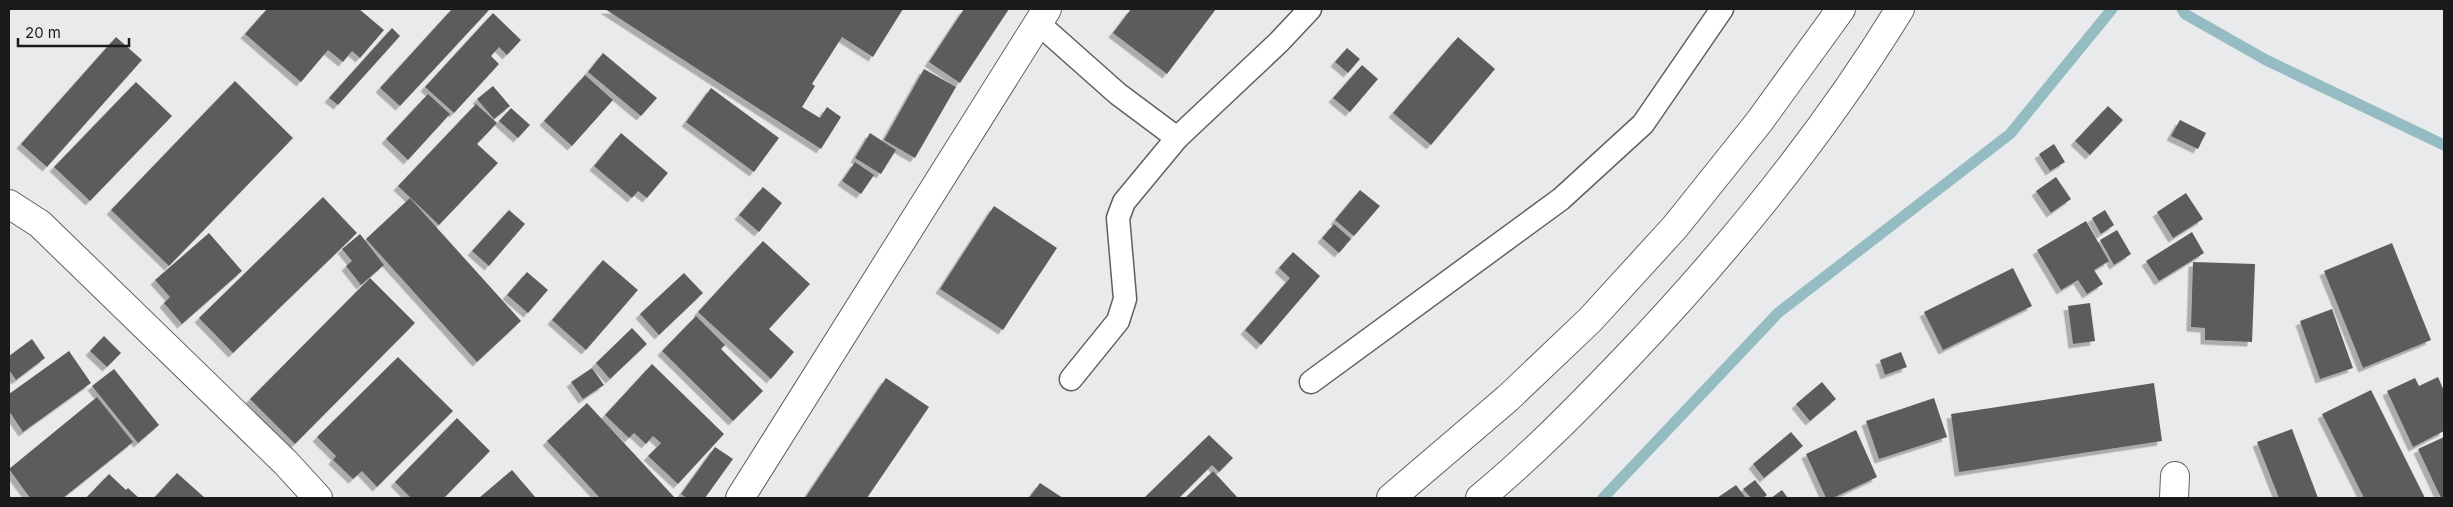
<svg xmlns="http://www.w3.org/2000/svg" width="2453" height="507" font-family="Inter,sans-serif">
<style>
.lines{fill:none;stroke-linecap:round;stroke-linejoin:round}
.stream{stroke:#94bcc2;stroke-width:11}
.building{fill:#5d5c5d;filter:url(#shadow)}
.service-casing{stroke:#606062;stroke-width:25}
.minor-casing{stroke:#606062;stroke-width:30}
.secondary-casing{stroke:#606062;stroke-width:30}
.primary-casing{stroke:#606062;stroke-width:30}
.service{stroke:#fff;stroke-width:22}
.minor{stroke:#fff;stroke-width:28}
.secondary{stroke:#fff;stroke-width:28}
.primary{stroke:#fff;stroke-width:28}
</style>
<defs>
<filter id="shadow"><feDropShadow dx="-4.5" dy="4.5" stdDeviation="0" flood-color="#0004"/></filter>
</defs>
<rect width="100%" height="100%" fill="#e9eaeb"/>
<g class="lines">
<g class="stream">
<polyline points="2182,9 2185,14 2266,60 2444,145"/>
<polyline points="1603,498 1778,313 2010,134 2112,9"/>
</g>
</g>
<g class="building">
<polygon points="267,9 359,9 384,30 360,58 352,51 343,62 328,50 301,82 245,34"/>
<polygon points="452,9 490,9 400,106 380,88"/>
<polygon points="605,9 903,9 873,57 842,37 812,84 815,86 802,107 820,118 827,107 841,117 821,149"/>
<polygon points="964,9 1009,9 960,83 929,62"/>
<polygon points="1131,9 1216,9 1167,74 1113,33"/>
<polygon points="493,13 521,40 507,55 499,47 491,56 499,64 454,113 425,87"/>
<polygon points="392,28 400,36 338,105 329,98"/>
<polygon points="116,37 142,60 47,167 21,144"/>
<polygon points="1458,37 1495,69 1431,145 1393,113"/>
<polygon points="1347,48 1360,59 1348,73 1335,62"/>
<polygon points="603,53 657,98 641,116 588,72"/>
<polygon points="1362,65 1378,79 1350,112 1333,98"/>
<polygon points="924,69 956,87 915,158 884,140"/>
<polygon points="585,75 613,100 572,146 544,121"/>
<polygon points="235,81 293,138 169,266 111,210"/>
<polygon points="136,82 172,116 90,201 54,167"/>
<polygon points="493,86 510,106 494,119 477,99"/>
<polygon points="711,88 779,138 754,172 686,122"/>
<polygon points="428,94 450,114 408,160 386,139"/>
<polygon points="476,104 497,123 477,144 498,163 439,225 398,186"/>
<polygon points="2108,106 2123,120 2090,155 2075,141"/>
<polygon points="511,108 530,125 518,138 499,121"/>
<polygon points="2180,120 2206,133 2198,149 2171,136"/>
<polygon points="621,133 668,173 647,198 638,191 632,198 594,166"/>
<polygon points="870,133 896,150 881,174 855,158"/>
<polygon points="2054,144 2065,162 2050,171 2039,154"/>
<polygon points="855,162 874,175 861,194 842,181"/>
<polygon points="2056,177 2071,199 2051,213 2036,191"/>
<polygon points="763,187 782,203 759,232 739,215"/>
<polygon points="1360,190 1380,206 1354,236 1335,220"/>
<polygon points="2186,193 2203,219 2173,238 2157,212"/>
<polygon points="323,197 357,233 233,353 199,318"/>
<polygon points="410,198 521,321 477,362 366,239"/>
<polygon points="994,206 1057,248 1003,330 940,289"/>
<polygon points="509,210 525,224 489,266 472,251"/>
<polygon points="2105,210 2114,225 2101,234 2092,218"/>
<polygon points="2086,221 2109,261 2094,270 2103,284 2087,294 2078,280 2061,290 2037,250"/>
<polygon points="1334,224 1351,239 1339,253 1322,238"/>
<polygon points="2117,230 2131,254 2114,265 2100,240"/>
<polygon points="2192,232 2204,253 2159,281 2146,261"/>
<polygon points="209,233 242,271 182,324 164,303 170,297 155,280"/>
<polygon points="360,234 384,265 361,285 346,266 352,261 342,249"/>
<polygon points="763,241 810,284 769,329 794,352 771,379 698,312"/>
<polygon points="2392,243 2431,340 2363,368 2324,271"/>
<polygon points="1293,252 1320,276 1261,345 1245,330 1290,278 1279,268"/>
<polygon points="603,260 638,290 586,350 552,320"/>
<polygon points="2193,262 2255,264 2252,342 2205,340 2205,328 2191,327"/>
<polygon points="2013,268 2032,306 1943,350 1924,312"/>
<polygon points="527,272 548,290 528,313 507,295"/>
<polygon points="684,273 703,293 659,335 640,314"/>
<polygon points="370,278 415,323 295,444 250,399"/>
<polygon points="2090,303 2095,341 2073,344 2068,306"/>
<polygon points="2332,309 2353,368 2320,379 2300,321"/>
<polygon points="696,316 725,345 721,349 763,391 733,421 662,351"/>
<polygon points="632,328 647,344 610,379 596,363"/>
<polygon points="104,336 121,353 107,367 90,351"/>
<polygon points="32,339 45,358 16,380 9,370 9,356"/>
<polygon points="69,351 91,383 23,432 9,411 9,394"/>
<polygon points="1901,352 1907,367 1885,375 1880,360"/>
<polygon points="398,357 453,411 377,487 362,471 353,479 333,460 336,456 317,437"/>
<polygon points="652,364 724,434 678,484 648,456 661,443 653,436 646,444 634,433 629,438 605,415"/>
<polygon points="592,368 604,385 583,399 571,382"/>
<polygon points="114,369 159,425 138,443 92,386"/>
<polygon points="2438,377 2444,391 2444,431 2413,447 2387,391 2415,378 2419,386"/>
<polygon points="886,378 929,407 867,498 805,498"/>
<polygon points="1822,382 1836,399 1810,421 1796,404"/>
<polygon points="2154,383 2162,441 1959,472 1951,414"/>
<polygon points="2371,390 2425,498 2364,498 2322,414"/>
<polygon points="97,397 133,442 63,498 30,498 9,469"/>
<polygon points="1934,398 1947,437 1879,459 1866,421"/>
<polygon points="587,403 675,498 600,498 547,441"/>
<polygon points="457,418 490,451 444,498 411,498 395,482"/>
<polygon points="2292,429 2318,498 2279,498 2257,442"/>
<polygon points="1856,430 1877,477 1833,498 1826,498 1806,454"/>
<polygon points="1791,432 1803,446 1764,478 1753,464"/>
<polygon points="1209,435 1233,458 1219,472 1212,465 1179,498 1144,498"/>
<polygon points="2444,437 2444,496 2441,498 2418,449"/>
<polygon points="715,447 733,459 705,498 687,498 681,494"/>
<polygon points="512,470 536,498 479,498"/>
<polygon points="1213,471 1238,498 1185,498"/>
<polygon points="177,473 205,498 154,498"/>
<polygon points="109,474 126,490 128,488 139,498 86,498"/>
<polygon points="1755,480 1767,495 1763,498 1751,498 1743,489"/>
<polygon points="1040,483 1063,498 1029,498"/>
<polygon points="1736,485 1746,498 1717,498"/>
<polygon points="1782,490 1788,498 1771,498"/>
</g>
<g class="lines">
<g class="service-casing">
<g id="service">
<polyline points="1038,23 1118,94 1177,138 1124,202 1118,218 1125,299 1118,321 1071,379"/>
<polyline points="1177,138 1279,42 1310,9"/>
<polyline points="1311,382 1561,199 1643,124 1722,9"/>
</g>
</g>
<g class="minor-casing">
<polyline id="minor" points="2174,498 2175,476"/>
</g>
<g class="secondary-casing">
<g id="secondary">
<polyline points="9,204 40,224 286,463 318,498"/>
<polyline points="740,498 1047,9"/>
</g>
</g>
<g class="primary-casing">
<g id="primary">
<polyline points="1391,498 1508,398 1590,320 1675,227 1759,122 1841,9"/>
<path d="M1480,498C1531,456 1579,407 1625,359C1728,251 1822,136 1900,9"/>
</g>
</g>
<use href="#service" class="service"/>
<use href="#minor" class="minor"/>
<use href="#secondary" class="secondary"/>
<use href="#primary" class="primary"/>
</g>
<rect width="2453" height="507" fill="none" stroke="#1a1a1b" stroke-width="20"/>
<path d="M18 38v8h111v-8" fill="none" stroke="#1a1a1b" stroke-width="2.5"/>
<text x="25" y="38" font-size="15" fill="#1a1a1b" stroke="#e9eaeb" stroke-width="4" paint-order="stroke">20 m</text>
</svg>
